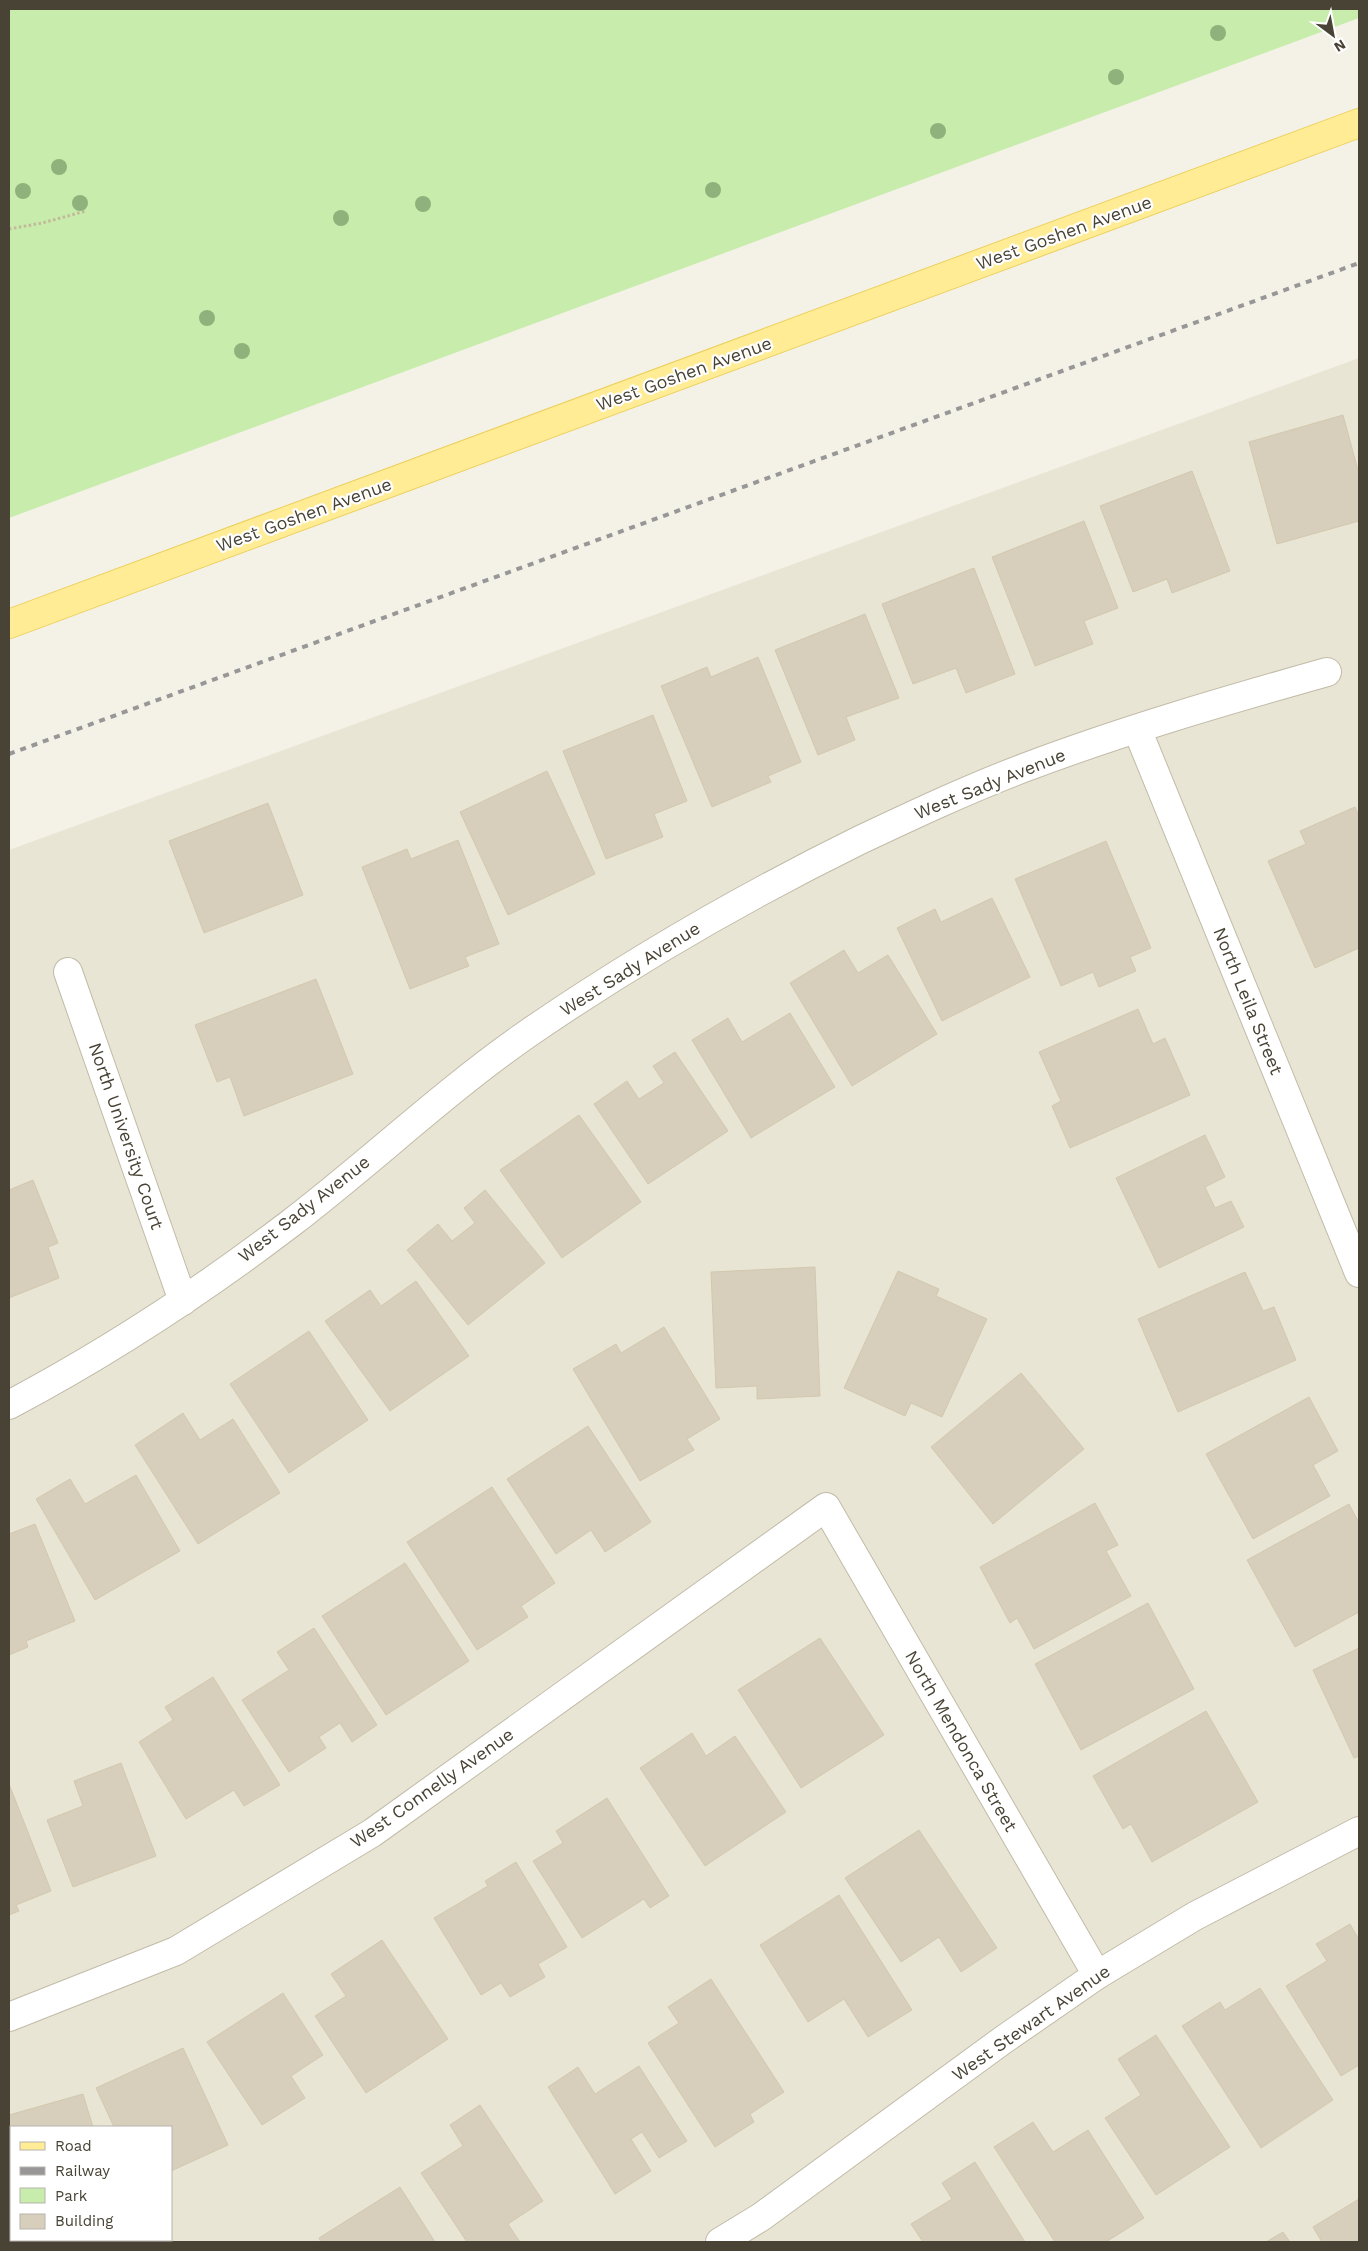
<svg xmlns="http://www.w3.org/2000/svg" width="1368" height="2251" font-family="'Work Sans',sans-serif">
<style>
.residential{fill:#e9e5d4;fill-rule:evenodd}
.green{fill:#c8ecac}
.building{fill:#d7cfbb;stroke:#d2c8ae}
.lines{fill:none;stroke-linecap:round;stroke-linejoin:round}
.minor-casing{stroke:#c1bba8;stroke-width:30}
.major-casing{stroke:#ecd05d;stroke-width:30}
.path{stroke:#c3b999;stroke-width:3;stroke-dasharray:2.5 2.5;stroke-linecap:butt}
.minor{stroke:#fff;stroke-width:28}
.major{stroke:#ffec95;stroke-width:28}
.rail{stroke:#979797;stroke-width:4;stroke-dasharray:6 6;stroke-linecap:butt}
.tree{fill:#8fb27c}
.labels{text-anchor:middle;stroke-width:4.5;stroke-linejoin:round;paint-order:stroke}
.street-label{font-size:18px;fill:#484335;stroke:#fff}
</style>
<rect width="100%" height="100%" fill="#f4f2e7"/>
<path class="residential" d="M1359,358V2242H9V850ZM11,2127H171V2240H11Z"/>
<polygon class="green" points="9,9 1359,9 1359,18 9,518"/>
<g class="building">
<polygon points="1343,415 1359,474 1359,521 1277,544 1249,442"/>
<polygon points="1192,471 1230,571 1172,593 1167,579 1133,592 1100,506"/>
<polygon points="1084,521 1118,608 1084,621 1093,644 1035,666 992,557"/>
<polygon points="974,568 1015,674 966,693 956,668 913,684 882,604"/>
<polygon points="865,614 899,698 846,717 855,740 818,755 775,650"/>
<polygon points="758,657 801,762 768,776 771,782 712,807 661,686 707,667 711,677"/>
<polygon points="653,715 687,801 654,814 663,837 606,859 563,751"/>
<polygon points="547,771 595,874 508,915 460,812"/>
<polygon points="268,803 303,895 204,933 169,841"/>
<polygon points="1355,807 1359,816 1359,948 1315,968 1268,861 1306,844 1300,831"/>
<polygon points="458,840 499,944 465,957 469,966 410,989 362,867 407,849 411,859"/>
<polygon points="1106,841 1151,948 1130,957 1136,971 1099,987 1093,972 1061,986 1015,879"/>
<polygon points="992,898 1030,977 942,1021 897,928 935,909 941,922"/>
<polygon points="844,950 858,973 888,955 937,1034 852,1086 790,983"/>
<polygon points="316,979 353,1074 244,1116 230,1077 217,1082 195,1025"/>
<polygon points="1138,1009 1153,1044 1165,1038 1190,1095 1070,1148 1052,1106 1061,1101 1039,1052"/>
<polygon points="790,1013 835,1087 751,1138 692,1040 728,1018 742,1042"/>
<polygon points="675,1052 728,1131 648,1184 594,1104 627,1081 639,1099 664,1083 653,1066"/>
<polygon points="579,1115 641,1202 562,1258 500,1170"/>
<polygon points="1205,1135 1225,1177 1205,1187 1215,1208 1231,1201 1244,1227 1159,1268 1116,1178"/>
<polygon points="33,1180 58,1243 48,1247 59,1278 9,1298 9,1190"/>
<polygon points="485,1190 545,1263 468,1325 407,1250 438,1224 452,1241 475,1223 464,1208"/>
<polygon points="815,1267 820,1396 757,1399 757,1386 716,1388 711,1272"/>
<polygon points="898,1271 939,1289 936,1296 987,1319 942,1417 911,1403 905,1416 844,1388"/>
<polygon points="1245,1272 1263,1311 1274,1307 1296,1360 1178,1412 1138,1319"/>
<polygon points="416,1281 469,1356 390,1411 325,1321 370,1290 381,1306"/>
<polygon points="664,1327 720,1419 687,1439 694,1450 640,1481 573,1369 616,1344 621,1353"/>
<polygon points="309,1331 368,1420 289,1473 230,1384"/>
<polygon points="1021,1373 1084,1449 993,1524 931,1447"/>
<polygon points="1309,1397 1338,1451 1313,1465 1330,1496 1253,1539 1206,1454"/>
<polygon points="183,1413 200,1440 233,1419 280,1493 198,1544 135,1445"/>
<polygon points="588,1426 651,1522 605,1552 591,1530 556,1554 507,1479"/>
<polygon points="136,1475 180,1551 95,1600 36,1499 70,1479 85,1504"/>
<polygon points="492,1487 555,1583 521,1606 528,1617 477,1650 407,1542"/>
<polygon points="1095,1503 1118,1545 1106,1551 1131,1596 1034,1649 1017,1618 1010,1623 980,1567"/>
<polygon points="1349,1504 1359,1523 1359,1612 1295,1647 1247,1560"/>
<polygon points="35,1524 75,1621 26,1641 28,1647 9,1655 9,1534"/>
<polygon points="405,1563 469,1661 386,1715 322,1616"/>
<polygon points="1148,1603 1194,1689 1081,1750 1035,1664"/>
<polygon points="314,1628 377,1725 352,1742 340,1723 319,1737 326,1748 289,1772 242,1700 289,1670 277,1652"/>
<polygon points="820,1638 884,1735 801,1788 738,1690"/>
<polygon points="1359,1648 1359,1756 1354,1758 1313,1670"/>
<polygon points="213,1677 280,1785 244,1806 234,1790 186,1819 139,1742 173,1720 165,1707"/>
<polygon points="1206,1711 1258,1802 1152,1862 1131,1824 1123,1829 1093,1776"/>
<polygon points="692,1733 706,1756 735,1736 786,1812 705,1866 640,1768"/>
<polygon points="121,1763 156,1856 73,1887 47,1820 83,1806 74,1781"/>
<polygon points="9,1784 51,1891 16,1905 19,1911 9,1915"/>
<polygon points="607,1798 669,1896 650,1908 644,1899 582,1938 533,1861 563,1843 556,1831"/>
<polygon points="919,1830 997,1948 961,1972 939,1937 901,1962 845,1878"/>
<polygon points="516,1862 567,1947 538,1964 545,1977 510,1997 501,1983 481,1995 434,1918 488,1886 485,1881"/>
<polygon points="839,1895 912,2010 868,2037 844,1999 808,2022 760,1945"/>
<polygon points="1350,1924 1359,1940 1359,2065 1341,2076 1286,1986 1327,1961 1316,1944"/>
<polygon points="382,1940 448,2039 366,2093 315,2016 346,1996 331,1974"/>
<polygon points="711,1979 784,2092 750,2114 754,2122 715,2147 648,2043 679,2023 668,2007"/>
<polygon points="1260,1988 1333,2100 1261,2148 1182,2026 1220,2002 1225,2010"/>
<polygon points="283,1993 323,2055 291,2076 305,2098 262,2125 207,2042"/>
<polygon points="1156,2035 1230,2147 1156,2195 1105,2118 1141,2095 1118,2059"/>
<polygon points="183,2048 228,2145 171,2171 171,2127 114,2127 96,2088"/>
<polygon points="639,2066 687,2141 659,2158 642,2132 631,2139 651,2171 615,2194 548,2087 578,2067 595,2094"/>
<polygon points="83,2094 93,2127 11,2127 11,2193 9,2184 9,2115"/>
<polygon points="480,2105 543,2201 508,2224 520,2242 467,2242 421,2173 463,2146 450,2125"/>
<polygon points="1033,2122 1053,2152 1088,2130 1144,2218 1106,2242 1055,2242 994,2147"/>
<polygon points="975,2162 1025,2242 923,2242 911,2224 952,2199 942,2183"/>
<polygon points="400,2187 435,2242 321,2242 319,2238"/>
<polygon points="1359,2199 1359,2242 1322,2242 1313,2227"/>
<polygon points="1283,2232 1290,2242 1266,2242"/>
</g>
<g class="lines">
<g class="minor-casing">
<g id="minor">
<polyline points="1137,729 1359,1273"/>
<polyline points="68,972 183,1301"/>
<path d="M9,1405C107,1353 202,1291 291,1223C372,1161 446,1090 530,1032C635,960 746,896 860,840C913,815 966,790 1021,769C1121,731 1224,701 1327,672"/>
<polyline points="9,2017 176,1951 372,1833 826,1507 1097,1975"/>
<polyline points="720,2242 761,2217 1003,2040 1097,1975 1195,1916 1359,1831"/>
</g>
</g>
<g class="major-casing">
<polyline id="major" points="9,624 1359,123"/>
</g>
<polyline class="path" points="9,229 42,223 86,211"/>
<use href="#minor" class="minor"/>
<use href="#major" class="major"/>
<polyline class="rail" points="9,754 1359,263"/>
</g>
<g class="tree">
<circle cx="1218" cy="33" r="8"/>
<circle cx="1116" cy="77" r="8"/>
<circle cx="938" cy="131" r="8"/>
<circle cx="59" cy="167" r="8"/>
<circle cx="713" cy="190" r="8"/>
<circle cx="23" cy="191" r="8"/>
<circle cx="80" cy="203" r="8"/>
<circle cx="423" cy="204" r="8"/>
<circle cx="341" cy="218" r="8"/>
<circle cx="207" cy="318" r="8"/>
<circle cx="242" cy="351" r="8"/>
</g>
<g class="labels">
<g class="street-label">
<text transform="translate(1064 233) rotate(-20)" y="6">West Goshen Avenue</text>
<text transform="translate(684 374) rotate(-20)" y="6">West Goshen Avenue</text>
<text transform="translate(304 515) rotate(-20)" y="6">West Goshen Avenue</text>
<text transform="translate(990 784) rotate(-22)" y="6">West Sady Avenue</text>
<text transform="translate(630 969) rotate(-32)" y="6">West Sady Avenue</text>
<text transform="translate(1248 1001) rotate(68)" y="6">North Leila Street</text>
<text transform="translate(126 1136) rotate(71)" y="6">North University Court</text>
<text transform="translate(304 1209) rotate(-38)" y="6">West Sady Avenue</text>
<text transform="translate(961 1741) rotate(60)" y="6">North Mendonca Street</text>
<text transform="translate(432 1788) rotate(-35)" y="6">West Connelly Avenue</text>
<text transform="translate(1031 2023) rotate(-35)" y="6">West Stewart Avenue</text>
</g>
</g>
<rect width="1368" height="2251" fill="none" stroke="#484335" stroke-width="20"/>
<rect x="10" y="2126" width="162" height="115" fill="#ffffff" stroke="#b6b4ae"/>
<rect x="20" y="2142" width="25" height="8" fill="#ffec95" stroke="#b6b4ae"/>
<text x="55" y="2151" font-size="15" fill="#484335">Road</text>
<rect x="20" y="2167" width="25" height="8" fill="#979797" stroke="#b6b4ae"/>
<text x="55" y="2176" font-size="15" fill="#484335">Railway</text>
<rect x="20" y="2188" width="25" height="15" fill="#c8ecac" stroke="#b6b4ae"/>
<text x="55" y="2201" font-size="15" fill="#484335">Park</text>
<rect x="20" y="2214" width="25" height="15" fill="#d7cfbb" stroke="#b6b4ae"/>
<text x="55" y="2226" font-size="15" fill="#484335">Building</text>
<g transform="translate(1333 35) rotate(148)" stroke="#ffffff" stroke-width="4" paint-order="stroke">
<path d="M0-4L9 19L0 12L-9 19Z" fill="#484335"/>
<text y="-8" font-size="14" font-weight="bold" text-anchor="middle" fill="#484335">N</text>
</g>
</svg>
